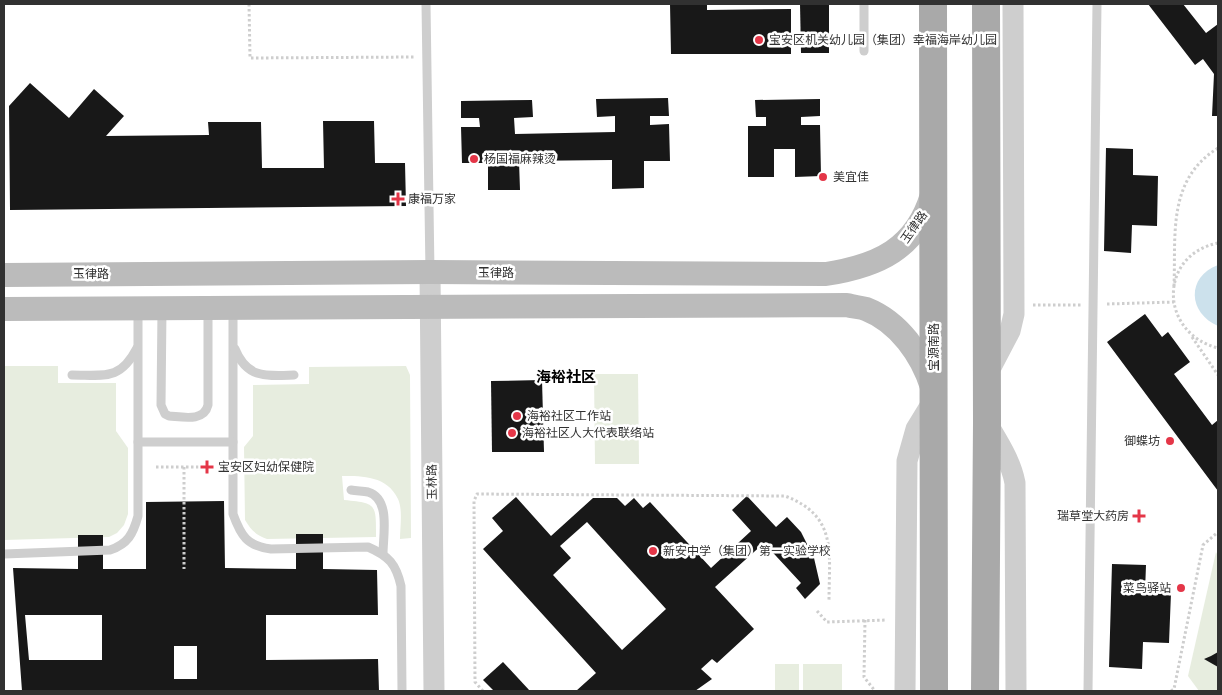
<svg xmlns="http://www.w3.org/2000/svg" width="1222" height="695" font-family="'DejaVu Sans','Noto Sans SC',sans-serif">
<style>
.green{fill:#e7eddf}
.water{fill:#cce1ec}
.building{fill:#181818;fill-rule:evenodd}
.lines{fill:none;stroke-linecap:round;stroke-linejoin:round}
.path{stroke:#cecece;stroke-width:3;stroke-dasharray:2.5 2.5;stroke-linecap:butt}
.service{stroke:#cecece;stroke-width:9}
.tertiary{stroke:#cecece;stroke-width:21}
.secondary{stroke:#bbb;stroke-width:24}
.primary{stroke:#a9a9a9;stroke-width:28}
.poi-dot{fill:#e43648;stroke:#fff;stroke-width:2}
.labels{text-anchor:middle;stroke-width:5;stroke-linejoin:round;paint-order:stroke}
.poi-label{font-size:12px;fill:#313131;stroke:#fff;text-anchor:start}
.street-label{font-size:12px;fill:#313131;stroke:#fff}
.quarter-label{font-size:15px;font-weight:bold;fill:#000;stroke:#fff}
</style>
<rect width="100%" height="100%" fill="#fff"/>
<g class="green">
<polygon points="4,366 58,366 58,383 116,383 116,431 128,448 128,514 124,525 117,533 109,537 4,540"/>
<path d="M406,366L410,375L411,538L400,539C400,527 403,510 398,499C387,476 363,476 342,476L344,500C377,503 376,504 376,537L267,539C256,535 251,530 245,520L244,447L253,436V385L309,384V367Z"/>
<polygon points="594,374 638,374 639,464 595,464"/>
<polygon points="1216,552 1218,556 1218,691 1199,691 1188,676"/>
<rect x="775" y="664" width="24" height="27"/>
<rect x="803" y="664" width="39" height="27"/>
</g>
<path class="water" d="M1218,265V326C1188,313 1186,277 1218,265Z"/>
<g class="building">
<polygon points="670,4 707,4 707,10 791,9 791,54 671,54"/>
<polygon points="800,4 829,4 829,53 801,53"/>
<polygon points="1148,4 1183,4 1206,33 1218,24 1218,116 1212,116 1214,74 1203,59 1195,65"/>
<polygon points="30,83 69,118 94,89 124,116 106,136 209,135 208,122 261,122 262,168 324,168 323,121 374,121 375,163 405,163 406,206 10,210 9,106"/>
<polygon points="668,98 669,116 650,116 650,125 669,124 670,161 644,161 644,188 612,189 612,160 519,161 520,190 488,190 488,163 462,163 461,127 480,127 479,118 461,118 461,101 532,100 533,117 514,118 515,134 615,132 615,116 597,117 596,99"/>
<polygon points="820,99 820,116 801,117 801,125 820,125 821,176 795,177 795,149 774,149 774,177 748,177 748,126 766,126 766,117 756,117 755,100"/>
<polygon points="1106,148 1133,149 1133,175 1158,176 1157,226 1132,225 1131,253 1104,251"/>
<polygon points="1145,314 1162,337 1168,332 1190,362 1174,374 1212,425 1218,420 1218,491 1107,342"/>
<polygon points="542,380 544,452 492,452 491,381"/>
<path d="M747,496L776,527L787,517L801,532L814,558L820,584L805,599L796,588L801,583L764,543L715,587L754,629L717,663L712,659L701,669L712,679L695,691H576L596,673L483,549L503,531L492,518L516,497L551,536L593,498H617L625,506L634,498L643,508L650,502L711,568L751,531L732,510ZM587,522L666,609L622,650L553,575L571,558L560,546Z"/>
<path d="M224,501L225,568L296,569V534H323V569L377,570L378,615H266V660L378,659L379,691H22L13,568L78,569V535H103V569H146V502ZM25,615H102V660H29ZM174,646H197V679H174Z"/>
<polygon points="1112,564 1146,565 1145,592 1171,593 1169,643 1143,642 1142,669 1109,667"/>
<polygon points="1218,652 1218,667 1204,659 1211,656"/>
<polygon points="503,662 530,691 494,691 483,680"/>
</g>
<g class="lines">
<g class="path">
<polyline points="249,4 250,58 415,57"/>
<path d="M1218,243C1158,255 1159,333 1218,348"/>
<path d="M1174,286C1176,234 1167,180 1218,148"/>
<polyline points="1107,304 1174,302"/>
<polyline points="1033,305 1081,305"/>
<polyline points="1192,337 1218,375"/>
<polyline points="156,467 212,467"/>
<polyline points="184,467 184,569"/>
<polyline points="817,611 827,622 887,620"/>
<polyline points="865,620 864,677 875,691"/>
<path d="M483,691L475,682L474,501L477,494L785,496C838,516 829,553 829,600"/>
<polyline points="1171,691 1174,689 1203,545 1218,532"/>
</g>
<g class="service">
<polyline points="426,4 430,272"/>
<polyline points="864,4 864,51"/>
<path d="M162,309L161,405L165,414L169,416C183,417 204,422 208,405V309"/>
<path d="M233,310V514C241,536 247,546 271,549L368,547C389,556 396,564 401,586L402,691"/>
<path d="M235,349C247,379 267,376 294,375"/>
<path d="M72,375C104,375 120,381 137,348"/>
<polyline points="138,442 233,442"/>
<path d="M351,490C357,491 363,491 368,492C391,499 383,535 383,554"/>
<path d="M4,554L110,550C128,544 133,534 138,516V309"/>
<polyline points="1088,691 1097,4"/>
</g>
<g class="tertiary">
<polyline points="430,272 434,691"/>
<polyline points="988,373 1010,331 1014,314 1013,4"/>
<path d="M987,423C998,442 1011,461 1015,483L1016,691"/>
<polyline points="905,691 907,461 916,429 935,398"/>
</g>
<g class="secondary">
<path d="M4,275L430,272L826,274C878,266 916,249 932,195"/>
<path d="M4,309L847,305C853,307 860,307 866,309C899,322 922,355 932,387"/>
</g>
<g class="primary">
<polyline points="933,4 934,691"/>
<polyline points="985,691 987,423 986,4"/>
</g>
</g>
<g class="poi-dot">
<circle cx="759" cy="40" r="5"/>
<circle cx="474" cy="159" r="5"/>
<circle cx="823" cy="177" r="5"/>
<path d="M395.5 191.5h5v5h5v5h-5v5h-5v-5h-5v-5h5z"/>
<circle cx="517" cy="416" r="5"/>
<circle cx="512" cy="433" r="5"/>
<circle cx="1170" cy="441" r="5"/>
<path d="M204.5 459.5h5v5h5v5h-5v5h-5v-5h-5v-5h5z"/>
<path d="M1136.5 508.5h5v5h5v5h-5v5h-5v-5h-5v-5h5z"/>
<circle cx="653" cy="551" r="5"/>
<circle cx="1181" cy="588" r="5"/>
</g>
<g class="labels">
<g class="poi-label">
<text x="769" y="44">宝安区机关幼儿园（集团）幸福海岸幼儿园</text>
<text x="484" y="163">杨国福麻辣烫</text>
<text x="833" y="181">美宜佳</text>
<text x="408" y="203">康福万家</text>
<text x="527" y="420">海裕社区工作站</text>
<text x="522" y="437">海裕社区人大代表联络站</text>
<text x="1160" y="445" text-anchor="end">御蝶坊</text>
<text x="218" y="471">宝安区妇幼保健院</text>
<text x="1129" y="520" text-anchor="end">瑞草堂大药房</text>
<text x="663" y="555">新安中学（集团）第一实验学校</text>
<text x="1171" y="592" text-anchor="end">菜鸟驿站</text>
</g>
<g class="street-label">
<text transform="translate(914 227) rotate(-55)" y="4">玉律路</text>
<text x="496" y="277">玉律路</text>
<text x="91" y="278">玉律路</text>
<text transform="translate(934 347) rotate(-90)" y="4">宝源南路</text>
<text transform="translate(432 482) rotate(-91)" y="4">玉林路</text>
</g>
<g class="quarter-label">
<text x="566" y="382">海裕社区</text>
</g>
</g>
<rect width="1222" height="695" fill="none" stroke="#313131" stroke-width="10"/>
</svg>
